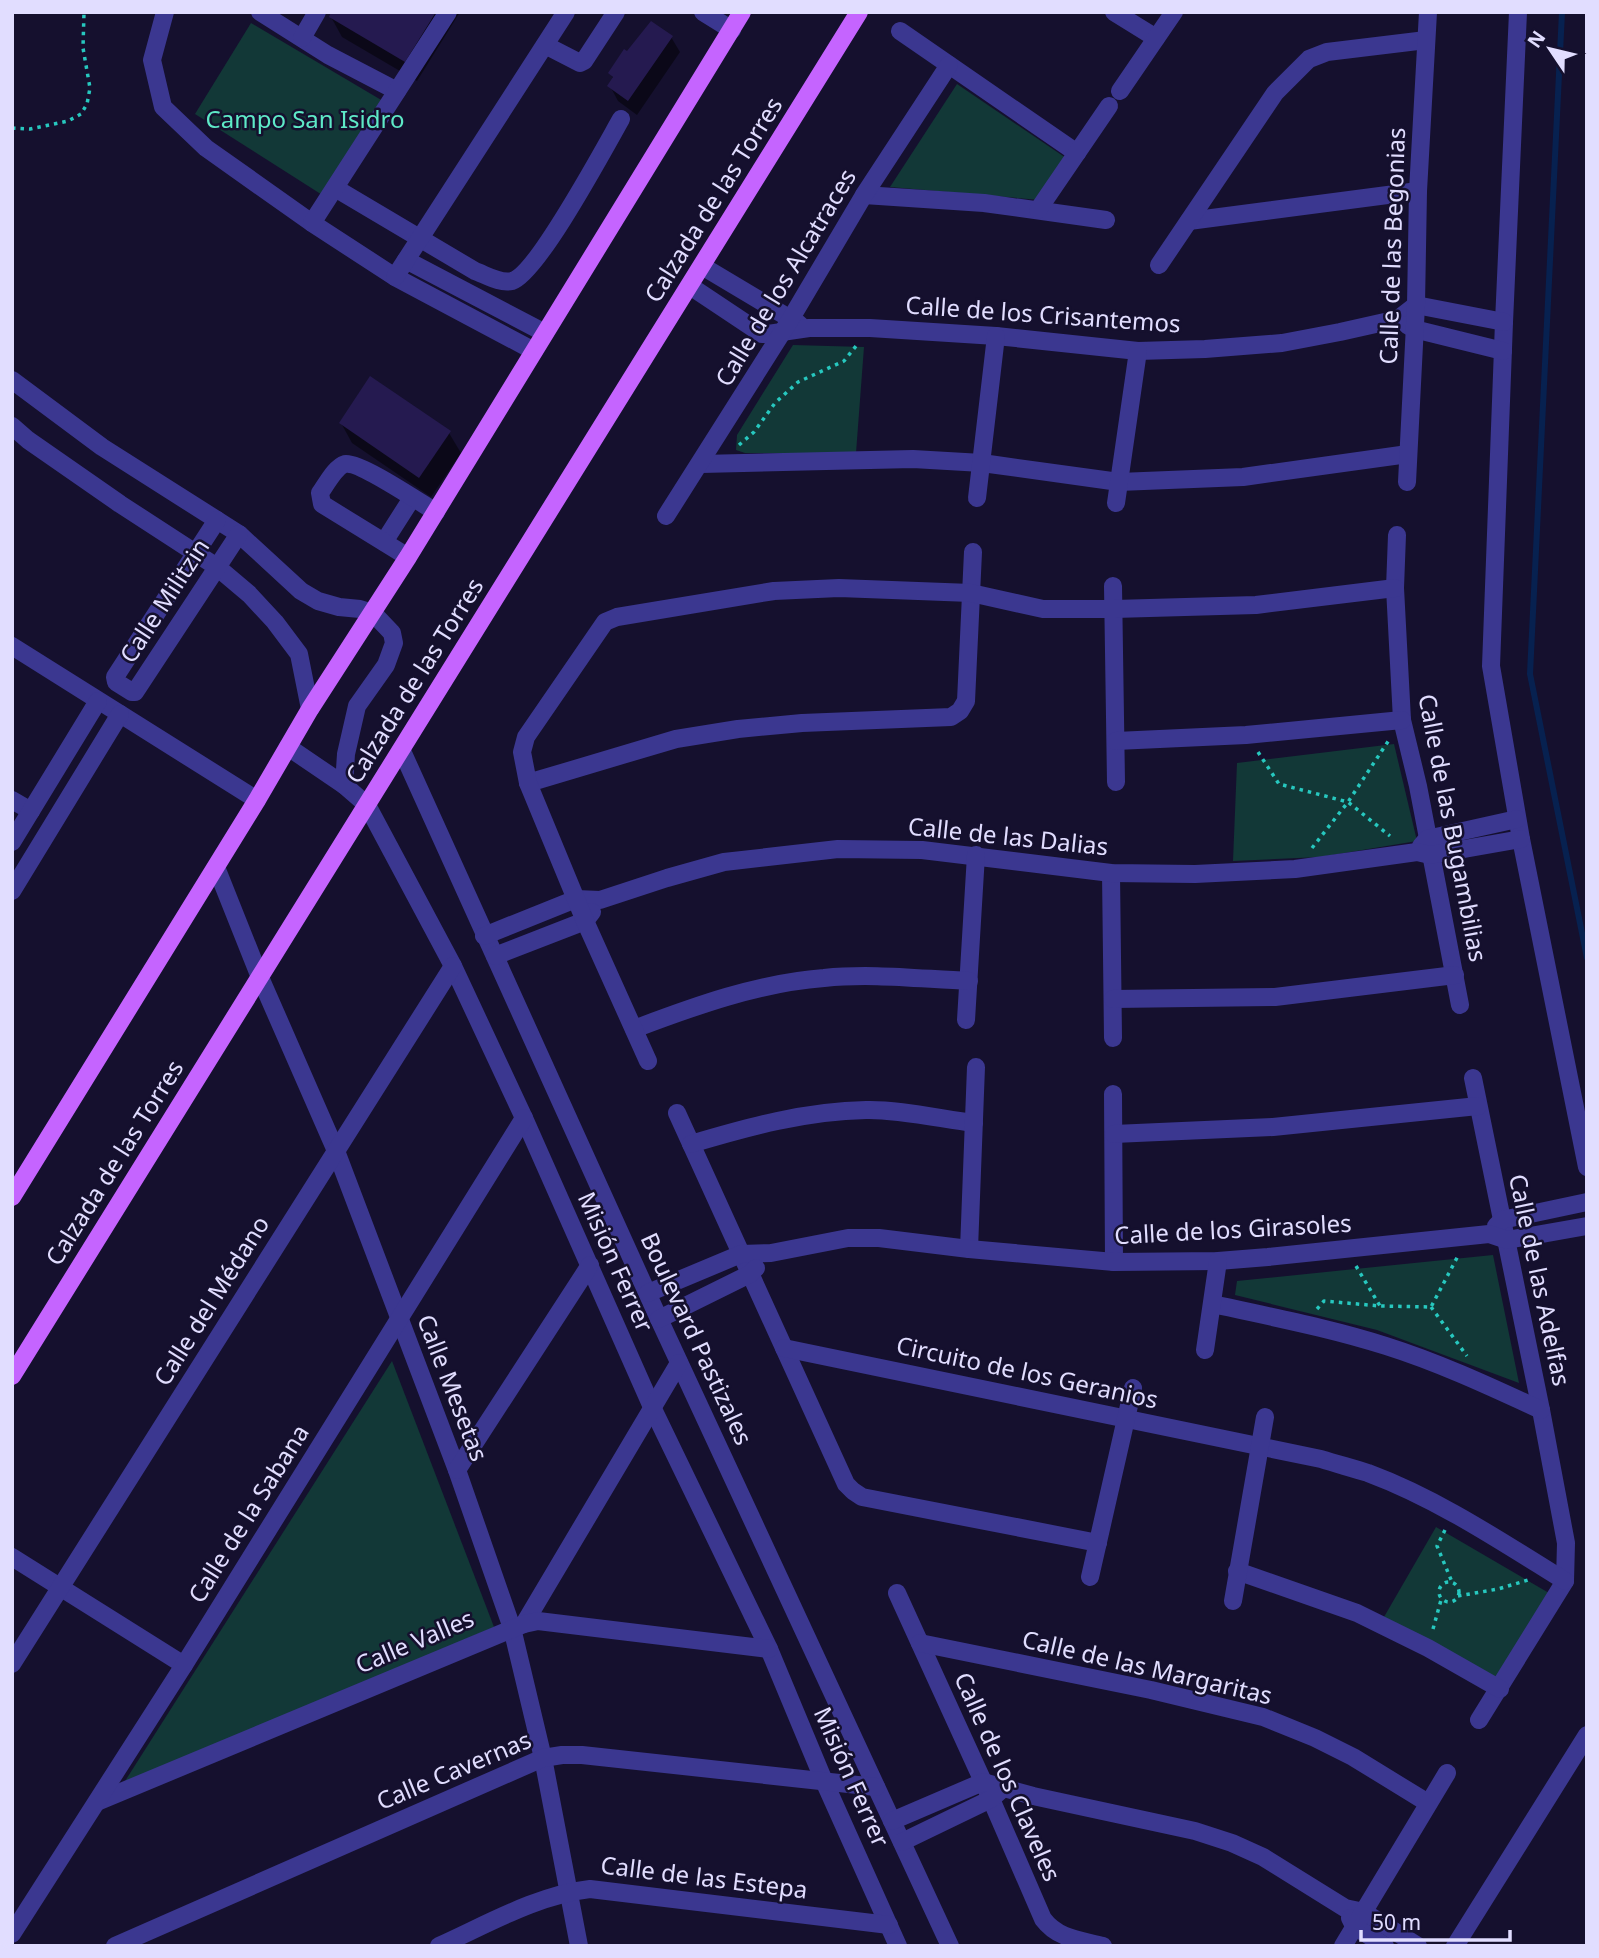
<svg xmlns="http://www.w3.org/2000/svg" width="1599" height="1958" font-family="'Noto Sans',sans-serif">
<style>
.green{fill:#123837}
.shadow{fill:#0007}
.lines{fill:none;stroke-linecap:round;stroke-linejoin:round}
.stream{stroke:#072150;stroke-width:6}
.building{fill:#251a50}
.path{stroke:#27c8bf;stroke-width:3.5;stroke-dasharray:3.5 5;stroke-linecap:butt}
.minor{stroke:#3b3790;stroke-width:18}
.major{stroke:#c564ff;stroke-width:18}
.labels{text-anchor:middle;stroke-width:5;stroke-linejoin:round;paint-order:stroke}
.park-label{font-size:24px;fill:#5ee9c7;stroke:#15102e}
.street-label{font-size:24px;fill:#e1ddff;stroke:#15102e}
</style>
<rect width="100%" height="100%" fill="#15102e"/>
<g class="green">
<polygon points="251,23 388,104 327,198 195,114"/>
<polygon points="957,84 1066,158 1040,200 890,187"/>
<polygon points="793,345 864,347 856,453 745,453 736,450 737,435"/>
<polygon points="1394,744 1417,841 1320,857 1233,861 1237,763"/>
<polygon points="1493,1255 1519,1383 1377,1330 1235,1295 1237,1281"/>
<polygon points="392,1361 494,1627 120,1789"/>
<polygon points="1436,1527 1549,1593 1497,1683 1384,1617"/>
</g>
<g class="shadow">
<polygon points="333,12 460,12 417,81 342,37 331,17"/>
<polygon points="671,37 680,52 637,115 618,101 610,86 614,80 610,73 627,54"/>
<polygon points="341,423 449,433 461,453 431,497 352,443"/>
</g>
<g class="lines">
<polyline class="stream" points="1562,12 1530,674 1587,958"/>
</g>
<g class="building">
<polygon points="331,12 436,12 405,62 329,17"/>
<polygon points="651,21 673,36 628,101 607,86 613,77 608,73 624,49 627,51"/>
<polygon points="370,376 451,431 419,478 339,423"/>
</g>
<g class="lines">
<g class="path">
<polyline points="12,128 30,129 68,121 81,114 87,104 90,88 83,48 84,12"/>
<polyline points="739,445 754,432 775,403 798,382 844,361 856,346"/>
<polyline points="1258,752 1279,784 1348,802 1390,836"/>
<polyline points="1312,848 1348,802 1389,740"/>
<polyline points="1356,1266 1380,1306"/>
<polyline points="1431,1307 1467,1356"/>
<polyline points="1317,1309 1324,1301 1380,1306 1431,1307 1459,1254"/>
<polyline points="1445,1530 1437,1546 1452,1582"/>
<circle cx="1449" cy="1592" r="10"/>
<polyline points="1458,1596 1498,1589 1528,1580"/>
<polyline points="1433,1629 1441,1600"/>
</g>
<g class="minor">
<polyline points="165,12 152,60 163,107 206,148 312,223 395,277 534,351"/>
<polyline points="260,12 328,55 397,91"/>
<polyline points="703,12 732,30"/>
<polyline points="1114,12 1156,38"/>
<polyline points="1518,12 1504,322 1491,666 1521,839 1587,1167"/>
<polyline points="900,31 1077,153"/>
<polyline points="302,38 317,12"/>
<polyline points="545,45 580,63 584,61 616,12"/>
<polyline points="1120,91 1174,12"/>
<path d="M335,188L475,271C486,275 500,284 512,281C537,274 605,147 621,119"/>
<polyline points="864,195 984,203 1106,220"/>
<polyline points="1038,210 1109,106"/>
<polyline points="1189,221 1418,191"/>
<polyline points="312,223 448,12"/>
<polyline points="406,260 545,333"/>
<polyline points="1159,265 1275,93 1309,59 1327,52 1426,40"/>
<polyline points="702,266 799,324"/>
<polyline points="395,277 566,12"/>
<polyline points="690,286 762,334 768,334 809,328 870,328 996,336 1138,351 1205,349 1282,343 1340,332 1398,319 1416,305 1504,322"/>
<polyline points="1407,325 1414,329 1503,351"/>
<polyline points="12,380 102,447 239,534 301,591 318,601 339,607 360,609 373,613 392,633 394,643 386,665 357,706 346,754 344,785 367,805 453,966 524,1118 652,1407 769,1649 824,1781 898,1946"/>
<polyline points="12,426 28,440 120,504 217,567 249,594 275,622 299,654 310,709"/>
<polyline points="701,464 913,459 982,463 1119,482 1243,477 1408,454"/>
<polyline points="1407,482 1416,305 1418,191 1428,12"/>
<polyline points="977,498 996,336"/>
<polyline points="1116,503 1138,351"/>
<polyline points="666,516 790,320 864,195 949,65"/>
<polyline points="217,520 115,677 116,682 132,692 135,692 239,534"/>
<polyline points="1397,535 1395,588 1402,720 1418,786 1460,1005"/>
<polyline points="384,542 412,498"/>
<path d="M408,557L322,504L320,493C326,485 335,467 345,464C359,461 421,503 436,512"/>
<polyline points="1113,586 1116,782"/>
<polyline points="12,646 257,800"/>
<polyline points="1116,741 1246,735 1402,720"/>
<polyline points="288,747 344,785"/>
<polyline points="402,751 659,1319 950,1946"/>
<polyline points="528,783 676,739 738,729 802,723 951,717 960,711 966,701 973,552"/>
<polyline points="12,800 31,811"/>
<polyline points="12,842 98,701"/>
<polyline points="1421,846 1427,839 1517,819"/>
<polyline points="216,867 259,975 336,1151 457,1470 512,1628 543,1758 579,1946"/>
<polyline points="1111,873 1113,1038"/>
<polyline points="12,891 120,714"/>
<polyline points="484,936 576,899 600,900 667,878 724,862 838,849 922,850 1111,873 1195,874 1295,869 1417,852 1430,855 1521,839"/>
<polyline points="495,956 585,921 592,912"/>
<polyline points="1113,999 1275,997 1455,975"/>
<polyline points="966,1020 976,855"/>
<path d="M634,1029C695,1006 758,983 824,978C872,973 921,979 969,981"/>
<polyline points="648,1061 585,921 528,783 522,752 526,737 605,622 617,617 774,591 839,588 971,593 1043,609 1114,609 1256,605 1395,588"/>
<polyline points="1473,1078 1541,1410 1566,1543 1565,1581 1479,1720"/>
<polyline points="1113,1094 1114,1262"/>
<polyline points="677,1113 846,1484 853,1491 862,1497 1098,1543"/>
<polyline points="1114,1134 1273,1127 1478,1106"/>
<path d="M691,1144C748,1127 806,1111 866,1110C897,1109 942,1119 974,1123"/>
<polyline points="1496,1226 1502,1220 1587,1202"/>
<polyline points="969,1249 976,1067"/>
<polyline points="648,1293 741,1254 771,1253 848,1238 879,1238 969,1249 1114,1262 1218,1261 1268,1257 1489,1234 1507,1240 1587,1226"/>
<path d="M1213,1304C1271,1317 1330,1328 1386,1346C1440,1363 1491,1387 1541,1410"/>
<polyline points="659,1319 750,1274 756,1268"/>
<path d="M784,1348L1321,1459C1337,1464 1352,1468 1368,1473C1438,1499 1502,1542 1565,1581"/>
<polyline points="1205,1350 1218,1261"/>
<polyline points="457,1470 590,1265"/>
<polyline points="12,1557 184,1665"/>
<polyline points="1237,1571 1357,1613 1428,1648 1500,1689"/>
<polyline points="1090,1577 1133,1388"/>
<path d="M897,1593L991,1799L1043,1919C1058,1939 1080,1940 1103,1946"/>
<polyline points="1233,1601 1265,1417"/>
<polyline points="524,1624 679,1363"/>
<polyline points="920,1643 1151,1690 1263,1717 1315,1738 1353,1757 1428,1803"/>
<polyline points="12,1664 453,966"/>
<polyline points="97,1802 524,1624 538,1621 769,1649"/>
<polyline points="892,1821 983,1782 1033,1796 1195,1831 1232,1843 1263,1857 1345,1908 1364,1912 1418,1946"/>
<polyline points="902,1842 991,1799 1000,1791"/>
<polyline points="1350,1918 1354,1926 1385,1946"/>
<polyline points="12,1934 184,1665 524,1118"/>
<polyline points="115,1946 543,1758 562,1755 582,1755 876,1787"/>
<path d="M439,1946C488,1924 537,1895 590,1889L889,1925"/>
<polyline points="1343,1946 1447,1773"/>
<polyline points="1455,1946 1587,1735"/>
</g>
<g class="major">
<polyline points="12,1197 257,800 310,709 408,557 742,12"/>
<polyline points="12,1376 859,12"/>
</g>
</g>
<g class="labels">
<g class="park-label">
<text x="305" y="128">Campo San Isidro</text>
</g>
<g class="street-label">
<text transform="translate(714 200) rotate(-58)" y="8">Calzada de las Torres</text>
<text transform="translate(1393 246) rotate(-88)" y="8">Calle de las Begonias</text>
<text transform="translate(786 278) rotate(-59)" y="8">Calle de los Alcatraces</text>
<text transform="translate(1043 315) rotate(4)" y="8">Calle de los Crisantemos</text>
<text transform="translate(165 601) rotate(-57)" y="8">Calle Militzin</text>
<text transform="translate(415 681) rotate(-58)" y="8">Calzada de las Torres</text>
<text transform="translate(1452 828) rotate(79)" y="8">Calle de las Bugambilias</text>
<text transform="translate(1008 837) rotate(6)" y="8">Calle de las Dalias</text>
<text transform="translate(115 1163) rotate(-58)" y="8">Calzada de las Torres</text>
<text transform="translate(1233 1230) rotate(-3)" y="8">Calle de los Girasoles</text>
<text transform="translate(615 1262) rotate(66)" y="8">Misión Ferrer</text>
<text transform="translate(1539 1280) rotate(78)" y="8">Calle de las Adelfas</text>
<text transform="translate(212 1301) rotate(-58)" y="8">Calle del Médano</text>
<text transform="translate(696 1339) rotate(65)" y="8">Boulevard Pastizales</text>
<text transform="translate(1027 1373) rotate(12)" y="8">Circuito de los Geranios</text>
<text transform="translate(452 1388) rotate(69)" y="8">Calle Mesetas</text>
<text transform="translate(249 1514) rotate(-58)" y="8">Calle de la Sabana</text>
<text transform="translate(415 1642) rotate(-23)" y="8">Calle Valles</text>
<text transform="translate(1147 1668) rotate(13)" y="8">Calle de las Margaritas</text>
<text transform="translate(454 1771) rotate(-23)" y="8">Calle Cavernas</text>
<text transform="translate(851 1777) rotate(66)" y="8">Misión Ferrer</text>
<text transform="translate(1007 1777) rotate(66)" y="8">Calle de los Claveles</text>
<text transform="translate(704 1878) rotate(7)" y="8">Calle de las Estepa</text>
</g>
</g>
<rect width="1599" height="1958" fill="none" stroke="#e1ddff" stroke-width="28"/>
<g transform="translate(1550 49) rotate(305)" stroke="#15102e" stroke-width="5" paint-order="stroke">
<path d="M0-5L12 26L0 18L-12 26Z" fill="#e1ddff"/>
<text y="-10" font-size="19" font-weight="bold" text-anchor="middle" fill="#e1ddff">N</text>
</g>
<path d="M1361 1930v10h149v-10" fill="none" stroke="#e1ddff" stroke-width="3.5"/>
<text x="1372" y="1930" font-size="21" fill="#e1ddff" stroke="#15102e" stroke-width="5" paint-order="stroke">50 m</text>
</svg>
